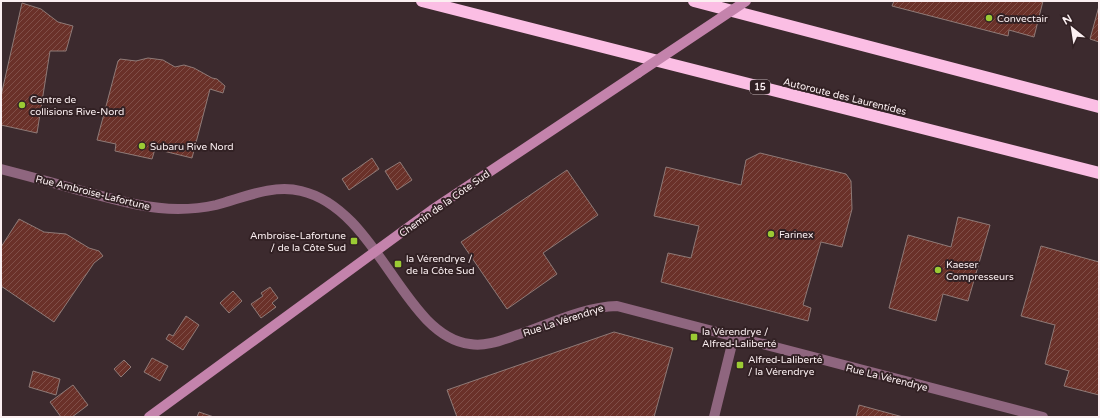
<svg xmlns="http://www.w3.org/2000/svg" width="1100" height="418" font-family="'Varela Round',sans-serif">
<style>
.building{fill:url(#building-hatch);stroke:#8f7a77}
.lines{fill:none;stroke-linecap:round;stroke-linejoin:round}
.street{stroke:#8f667f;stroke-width:10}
.secondary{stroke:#c483ac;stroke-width:10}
.highway{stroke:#fbbee4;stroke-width:12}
.secondary-bridge{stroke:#c483ac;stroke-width:10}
.poi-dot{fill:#9bcb34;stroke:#322124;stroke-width:1.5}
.labels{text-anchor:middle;stroke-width:4;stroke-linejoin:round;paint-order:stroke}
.shield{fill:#322124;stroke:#bfb1b4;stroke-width:1}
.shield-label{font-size:9px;font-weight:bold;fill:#fbeff1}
.poi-label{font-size:10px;fill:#fbeff1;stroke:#322124;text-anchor:start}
.street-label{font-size:10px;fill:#fbeff1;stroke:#322124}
</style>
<defs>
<pattern id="building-hatch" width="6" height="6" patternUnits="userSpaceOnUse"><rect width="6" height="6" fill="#6a3129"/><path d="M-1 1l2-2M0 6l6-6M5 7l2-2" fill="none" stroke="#804f48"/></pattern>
</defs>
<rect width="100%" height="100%" fill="#3c2a2e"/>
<g class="building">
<polygon points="894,1 1043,1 1034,37 1009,30 1008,36 892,6"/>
<polygon points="22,3 41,9 58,22 73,26 66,51 50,51 37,133 1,125 1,96"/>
<polygon points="1099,6 1099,42 1090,39"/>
<polygon points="148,58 163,60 175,67 184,65 194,68 212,78 217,79 225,86 223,93 210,89 192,158 155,149 152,159 115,151 116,144 97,140 118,61 120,59 136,61"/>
<polygon points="760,153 846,174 851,181 852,209 842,247 821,242 803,305 811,308 808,321 661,282 668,253 691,258 699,226 654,216 666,167 741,185 746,160"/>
<polygon points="372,158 379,169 349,190 342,179"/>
<polygon points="400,162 412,180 397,190 385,171"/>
<polygon points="567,170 598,215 543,253 557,274 507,309 461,242"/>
<polygon points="958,217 990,225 968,301 943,294 936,321 889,308 908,235 951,247"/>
<polygon points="19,219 44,232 66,234 89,248 99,251 103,256 94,263 54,322 1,286 1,247"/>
<polygon points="1041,246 1099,262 1099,395 1064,386 1069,371 1045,364 1055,325 1021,316"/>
<polygon points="270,287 278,298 272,303 276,307 261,318 251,304 263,296 261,293"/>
<polygon points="233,291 242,301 229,313 220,303"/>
<polygon points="186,316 199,325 183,350 166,339 169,334 173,336"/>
<polygon points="614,332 673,348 654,417 457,417 447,390"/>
<polygon points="152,358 168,366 160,381 144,372"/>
<polygon points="124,360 131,367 121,377 114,369"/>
<polygon points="33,371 60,379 56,395 29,387"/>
<polygon points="73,385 88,405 72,417 61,417 50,402"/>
<polygon points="859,405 903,417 856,417"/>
<polygon points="199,412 214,417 197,417"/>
</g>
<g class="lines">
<g class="street">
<path d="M1,169C28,176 55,183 82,191C114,199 145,209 178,209C191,209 203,208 216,205C243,198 272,184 301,191C379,209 403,336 470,344C487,347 504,339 520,334C552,323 584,307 617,306L1043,417"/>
<polyline points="714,417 734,336"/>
</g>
<polyline class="secondary" points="149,417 432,210 638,73"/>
<g class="highway">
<polyline points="422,1 1099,173"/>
<polyline points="694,1 1099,107"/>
</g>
<polyline class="secondary-bridge" points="638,73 746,1"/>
</g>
<g class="poi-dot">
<circle cx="989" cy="18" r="4"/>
<circle cx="22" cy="105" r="4"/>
<circle cx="142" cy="146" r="4"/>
<circle cx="771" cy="234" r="4"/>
<rect x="350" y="237" width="8" height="8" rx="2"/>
<rect x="394" y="260" width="8" height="8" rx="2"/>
<circle cx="938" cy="270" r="4"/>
<rect x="690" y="333" width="8" height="8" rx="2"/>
<rect x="736" y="361" width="8" height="8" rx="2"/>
</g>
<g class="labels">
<rect class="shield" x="750" y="80" width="20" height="14" rx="3"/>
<g class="shield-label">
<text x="760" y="90">15</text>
</g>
<g class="poi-label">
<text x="997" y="22">Convectair</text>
<text x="30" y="103">Centre de<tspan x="30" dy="12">collisions Rive-Nord</tspan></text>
<text x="150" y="150">Subaru Rive Nord</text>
<text x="779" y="238">Farinex</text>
<text x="346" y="239" text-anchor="end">Ambroise-Lafortune<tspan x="346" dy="12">/ de la Côte Sud</tspan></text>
<text x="406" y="262">la Vérendrye /<tspan x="406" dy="12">de la Côte Sud</tspan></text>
<text x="946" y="268">Kaeser<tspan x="946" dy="12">Compresseurs</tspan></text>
<text x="702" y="335">la Vérendrye /<tspan x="702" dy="12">Alfred-Laliberté</tspan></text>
<text x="748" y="363">Alfred-Laliberté<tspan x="748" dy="12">/ la Vérendrye</tspan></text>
</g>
<g class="street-label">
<text transform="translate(845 96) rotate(14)" y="4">Autoroute des Laurentides</text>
<text transform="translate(93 192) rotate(14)" y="4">Rue Ambroise-Lafortune</text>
<text transform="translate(444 203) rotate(-35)" y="4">Chemin de la Côte Sud</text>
<text transform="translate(563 320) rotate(-18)" y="4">Rue La Vérendrye</text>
<text transform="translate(887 377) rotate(14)" y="4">Rue La Vérendrye</text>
</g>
</g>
<rect width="1100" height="418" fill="none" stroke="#fbeff1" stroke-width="4"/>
<g transform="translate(1072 28) rotate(330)" stroke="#322124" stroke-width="3" paint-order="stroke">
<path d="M0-3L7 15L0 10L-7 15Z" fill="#fbeff1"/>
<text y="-6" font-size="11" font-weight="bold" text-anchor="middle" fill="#fbeff1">N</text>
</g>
</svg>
